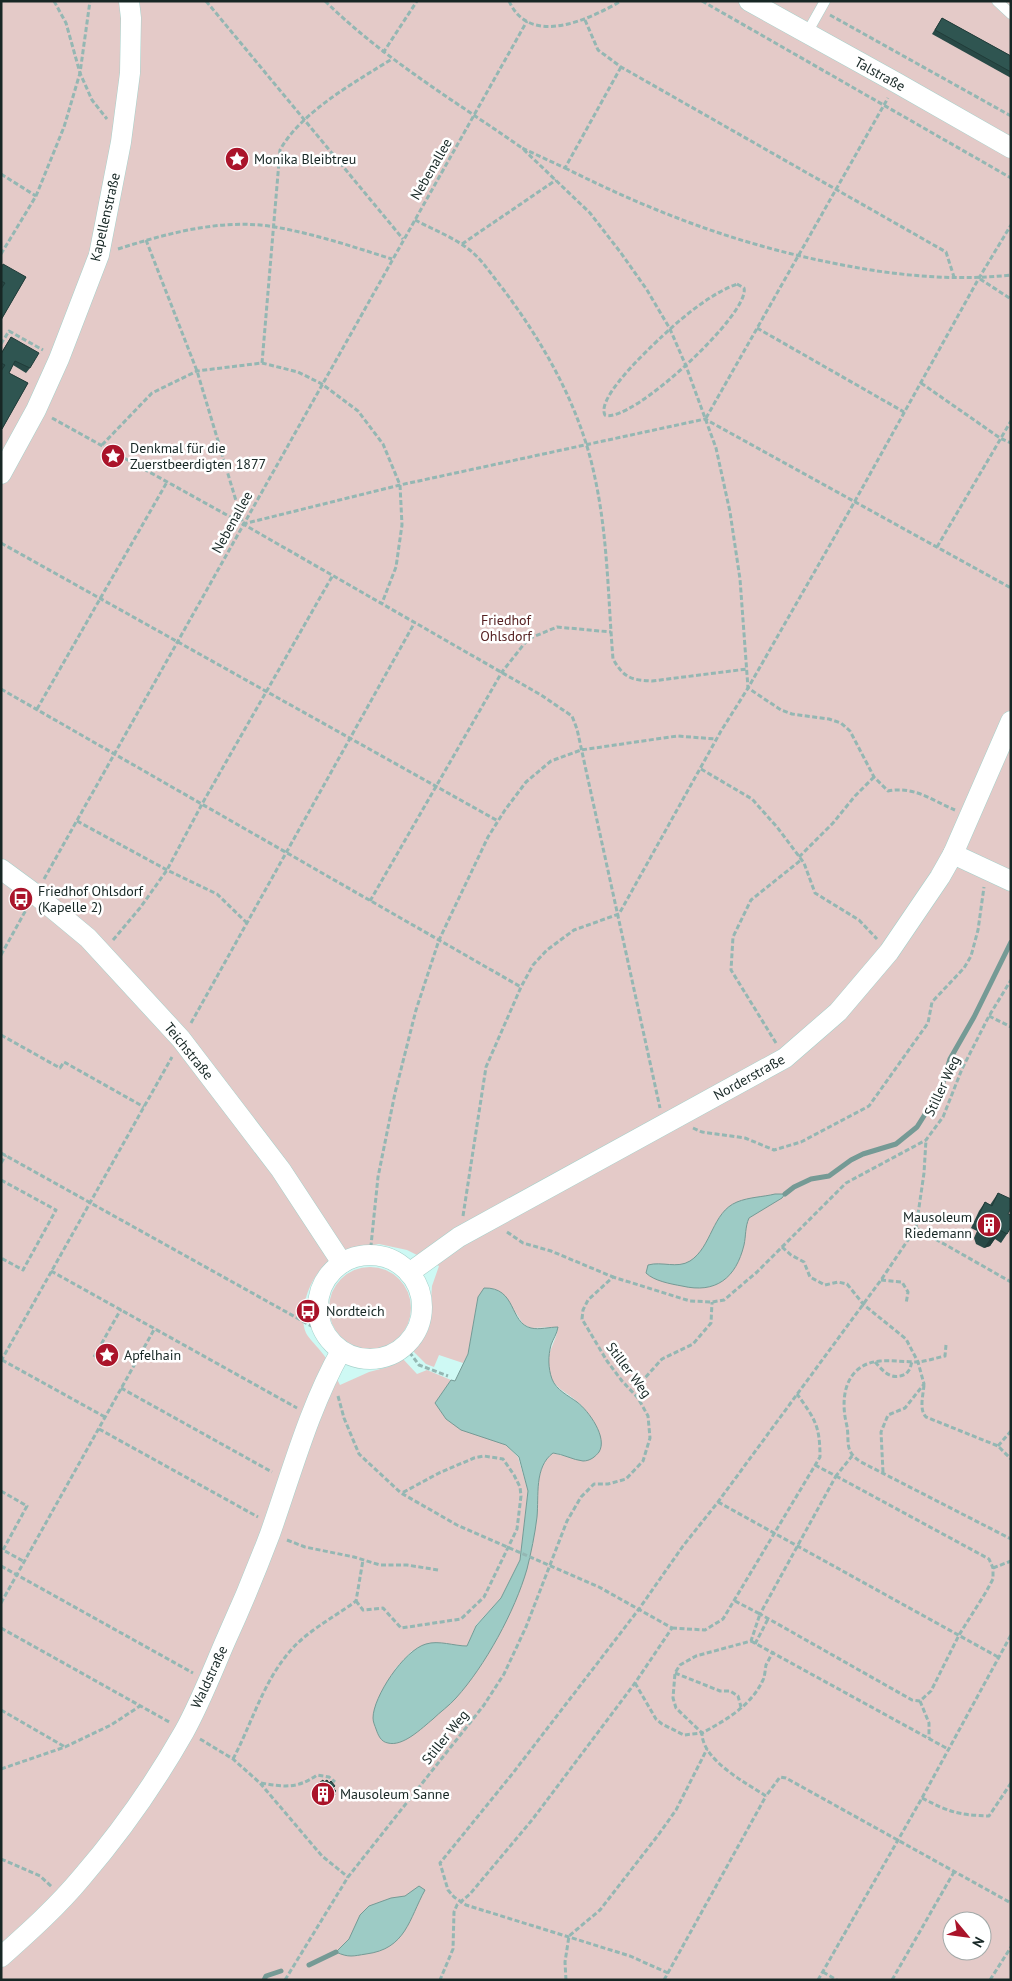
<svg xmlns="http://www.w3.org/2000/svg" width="1012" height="1981" font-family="'PT Sans',sans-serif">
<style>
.green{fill:#e4cac8;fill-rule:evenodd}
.water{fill:#9dcbc5;stroke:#759a95}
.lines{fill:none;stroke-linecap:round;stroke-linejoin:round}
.stream{stroke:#759a95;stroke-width:5}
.lane-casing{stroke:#a6d0ca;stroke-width:11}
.street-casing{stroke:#a6d0ca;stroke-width:21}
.path{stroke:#94b7b3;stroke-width:3;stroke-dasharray:5 2.5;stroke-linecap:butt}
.lane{stroke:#fff;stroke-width:10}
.street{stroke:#fff;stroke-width:20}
.wall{fill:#284946}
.shaded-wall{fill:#213c39}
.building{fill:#2f5551;stroke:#213c39}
.labels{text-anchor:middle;stroke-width:5;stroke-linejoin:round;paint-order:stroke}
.street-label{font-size:14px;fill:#172725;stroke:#fff}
.poi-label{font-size:14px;fill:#172725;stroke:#fff;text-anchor:start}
.park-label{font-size:14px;fill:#572223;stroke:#fff}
</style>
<rect width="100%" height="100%" fill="#cef9f4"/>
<g class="green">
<path d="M1,1H1011V1980H1ZM379,1244L407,1250L439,1266L432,1286L429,1328L424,1337L413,1351L426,1364L434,1367L439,1355L463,1363L468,1354L478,1297L516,1313L523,1324L531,1328L558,1327C557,1339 549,1349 548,1361C547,1386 564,1390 579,1403C587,1411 594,1422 599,1432L583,1461L553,1453C534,1468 539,1496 537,1517C531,1570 509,1618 482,1663L395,1669L412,1651L455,1645L467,1646L476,1625L501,1598L520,1560L528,1491L518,1457L506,1445L446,1419L435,1403L451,1380L427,1370L417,1374L403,1359L388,1367L369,1372L340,1385C335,1375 330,1363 323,1354C318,1347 310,1340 306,1333C297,1312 310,1275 328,1263C344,1253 361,1247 379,1244ZM952,1921H982V1951H952Z"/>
<circle cx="370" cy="1308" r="41"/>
</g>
<g class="water">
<path d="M775,1194H785L782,1198L749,1218C745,1227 746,1236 744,1245C736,1278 716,1294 682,1286C671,1284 654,1281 646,1273L648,1265C662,1261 677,1269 690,1261C712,1247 712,1212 737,1202C749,1197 763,1197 775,1194Z"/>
<path d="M484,1288C517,1287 509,1323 531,1328C539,1330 550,1327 558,1327C557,1334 553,1339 551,1345C548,1356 548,1368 552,1379C556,1390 569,1396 577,1402C589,1411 608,1438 599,1452C595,1457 590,1461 583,1461C573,1460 563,1454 553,1453C534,1467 539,1496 537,1517C535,1534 531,1553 527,1569C515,1611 485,1666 456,1698C449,1706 440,1712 433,1719C422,1728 403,1747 388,1743C381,1742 378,1735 376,1729C375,1726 373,1722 373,1718C373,1697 404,1650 426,1644C439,1640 454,1646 467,1646L476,1626L501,1598L520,1560L528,1491L519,1457L506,1445L461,1430L446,1419L435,1403L451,1380L455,1381L468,1354L478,1297Z"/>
<path d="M419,1886L425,1890C409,1919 406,1949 366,1954C353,1956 349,1958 336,1952L349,1939L360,1915L369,1906L391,1898L405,1896Z"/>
</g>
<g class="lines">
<g class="stream">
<polyline points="785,1194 794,1187 811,1179 829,1176 851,1160 863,1154 896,1144 917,1127 941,1089 950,1059 974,1017 1011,942"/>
<polyline points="309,1965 336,1952"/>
<polyline points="264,1980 266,1976 281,1971"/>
</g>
<g class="lane-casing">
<g id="lane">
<polyline points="997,1 1011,14"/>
<polyline points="807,33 825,1"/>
</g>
</g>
<g class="street-casing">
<g id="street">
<polyline points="749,1 897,83 1011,148"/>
<polyline points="1,474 36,410 59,359 99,255 121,142 130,73 131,18 129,1"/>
<polyline points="953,854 1011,881"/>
<polyline points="1,869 35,894 88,938 181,1039 281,1170 342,1263"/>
<circle cx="370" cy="1307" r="52"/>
<polyline points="409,1273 459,1237 785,1058 838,1012 889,952 940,877 953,854 1011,721"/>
<path d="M1,1957C29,1932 58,1906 82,1877C120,1833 155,1783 184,1732C200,1703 212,1672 225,1642C241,1607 256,1571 270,1534C292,1472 309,1408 341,1351"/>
</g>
</g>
<g class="path">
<polyline points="54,1 66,23 80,73 92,100 107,119"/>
<polyline points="206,1 403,239"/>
<path d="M325,1C384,59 455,101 522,148"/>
<path d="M509,1C530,48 590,19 621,1"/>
<polyline points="702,1 1011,178"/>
<polyline points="830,15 1011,116"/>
<polyline points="585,20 598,50 621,67 946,252 954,277"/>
<polyline points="383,53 417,1"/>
<path d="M621,67L565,168L522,148L590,213L621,253L647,290L670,329L686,366L716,448L730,512L740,579L748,688L781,710L792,714L829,719L841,723L850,731L874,777L888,791C915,786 931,800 955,810"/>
<path d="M565,168C659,215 745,247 848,266C901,276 957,281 1011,275"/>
<polyline points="1,174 36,196"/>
<path d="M415,220C434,230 455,238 471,251C484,262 493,277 503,289C545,345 581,409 595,478C608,538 608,599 613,659C624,678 631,680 652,681L747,669"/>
<polyline points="146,240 197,371 243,524 400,485 705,419 1011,588"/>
<polyline points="462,244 556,180"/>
<path d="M118,249C168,233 223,218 275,227C315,234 354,247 392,259"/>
<polyline points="1,254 36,196 64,127 80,73 90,1"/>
<polyline points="980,279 1011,299"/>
<path d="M737,284L744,288C751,313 630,425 605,415C595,397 656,342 670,329C689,312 713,293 737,284Z"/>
<polyline points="757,328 904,412"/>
<polyline points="1,344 9,331 43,350"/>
<path d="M262,363L280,150C301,112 355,82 392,59"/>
<polyline points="921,383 1000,438 1011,443"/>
<polyline points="52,418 243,524 541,695 572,716 577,729 660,1108"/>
<polyline points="706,418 888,98"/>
<polyline points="102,445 152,393 197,371 262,363 298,372 322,384 358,411 383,444 400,485 402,525 396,567 382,603"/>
<polyline points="1,543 498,821"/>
<polyline points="937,547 1011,421"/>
<polyline points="1,689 521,987"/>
<polyline points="37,709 167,482"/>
<polyline points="701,769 752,799 777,827 804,863 815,893 859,920 877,939"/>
<polyline points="77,821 167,870 217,894 247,923"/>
<polyline points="799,857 833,823 855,796 874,777"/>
<polyline points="44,879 527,21"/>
<polyline points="370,901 502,672 528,639 557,627 611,632"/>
<polyline points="113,940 140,908 167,870 202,804 333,575"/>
<polyline points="1,955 27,908"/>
<polyline points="989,1016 1011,1027"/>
<polyline points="191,1023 415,622"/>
<polyline points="1,1035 60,1068 64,1062 144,1107"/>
<polyline points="776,1043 731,970 733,937 751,900 801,860"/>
<polyline points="693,1128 702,1132 745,1138 774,1150 801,1142 869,1106 928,1023 932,1002 964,968 971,956 978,930 984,887"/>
<polyline points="1,1153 324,1333"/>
<polyline points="1,1163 6,1155"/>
<polyline points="1,1180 56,1210 23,1270 1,1258"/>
<polyline points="463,1216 486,1067 521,987 533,965 547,950 574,930 619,914 721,731 748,688 855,501 979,278 1011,225"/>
<polyline points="916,1228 1011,1282"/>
<polyline points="507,1232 523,1243 551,1251 613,1277"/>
<polyline points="782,1247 791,1255 804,1262 810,1277 825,1285 838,1282 847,1284 864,1305 906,1339 918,1362 924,1384 905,1408 888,1415 881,1432 883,1472"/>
<polyline points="370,1255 378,1177 395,1093 416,1010 439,940 488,837 505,810 526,782 551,761 581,750 677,736 716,739"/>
<polyline points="51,1271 297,1408"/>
<polyline points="881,1280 902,1282 908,1292 906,1304"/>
<path d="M946,1345L945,1356C936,1358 927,1361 918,1362C905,1362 892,1360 880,1361C847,1364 840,1394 846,1422C851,1440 842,1450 861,1462L1011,1539"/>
<polyline points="405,1346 419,1365 448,1376"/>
<polyline points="94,1357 121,1309"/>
<polyline points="2,1360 105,1417"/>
<polyline points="1,1361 172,1057"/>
<path d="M875,1362C884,1372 891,1381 906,1374L910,1369L912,1361"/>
<path d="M924,1385C923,1396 919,1410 926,1417L998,1446L1011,1459"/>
<polyline points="121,1388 272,1472"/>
<polyline points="338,1396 344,1418 359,1454 401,1493 457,1525 599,1587 672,1628 635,1683 532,1820 470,1894 457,1905 454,1912 453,1949 440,1980"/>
<polyline points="638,1398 643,1380 662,1359 693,1344 711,1323 712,1302"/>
<polyline points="99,1429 258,1517"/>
<polyline points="998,1446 1011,1431"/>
<polyline points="815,1465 836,1476 852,1456"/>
<polygon points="836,1476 989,1559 993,1568 993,1579 986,1592 959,1635 931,1691 920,1701 912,1700 760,1614"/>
<polyline points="1,1491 27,1506 3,1550 25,1562"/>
<polyline points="718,1502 998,1657"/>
<polyline points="287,1540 305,1547 354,1557 380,1565 407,1565 438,1570"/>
<polyline points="1,1566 193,1673"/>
<polyline points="993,1568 1011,1561"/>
<polyline points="356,1601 363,1610 383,1608 401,1628 461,1619 484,1597 517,1529 521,1496 520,1487 514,1475 503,1459 484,1456 474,1458 439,1473 402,1493"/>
<path d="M735,1601L760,1614L751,1641L696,1656L680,1665L675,1673L673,1698L676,1708L702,1733C726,1720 751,1706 763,1680C765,1676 765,1670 766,1665C768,1661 771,1656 773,1651"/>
<polyline points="1,1603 155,1328"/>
<polyline points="1,1628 171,1723"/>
<path d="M672,1628L705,1630L723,1619L820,1457C820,1426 815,1419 797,1394"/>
<polyline points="751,1641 948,1749"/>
<polyline points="755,1644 768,1619"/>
<polyline points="675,1673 720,1691 730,1691 738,1696 741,1707"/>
<path d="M635,1683L656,1719L662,1724L684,1735L702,1733C702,1760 746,1783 766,1796L780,1777L786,1778L1011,1903"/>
<polyline points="920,1701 929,1723 929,1738"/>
<polyline points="1,1710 65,1747"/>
<polyline points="200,1739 233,1759 260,1783 322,1856 348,1877"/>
<path d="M233,1759C251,1725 262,1686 286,1656C303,1633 333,1618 356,1601L363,1560"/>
<polyline points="1,1769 65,1747 111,1725 140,1706"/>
<path d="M261,1783C284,1787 297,1789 317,1775L329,1777L335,1782"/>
<path d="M922,1798C949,1812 958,1815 989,1816L1011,1783"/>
<polyline points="1,1859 40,1876 52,1887"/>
<polyline points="823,1972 837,1980"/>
<polyline points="668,1973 630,1956 466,1905 454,1897 448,1890 440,1863 513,1773 639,1609 683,1546 718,1502 881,1280 916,1228 924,1173 926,1140"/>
<polyline points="285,1980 348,1877 484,1705 504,1674 526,1627 567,1521 581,1497 594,1484 608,1484 626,1479 643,1461 650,1438 648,1416 638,1398 622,1381 607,1361 582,1319 583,1310 588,1300 613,1277 690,1301 712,1302 724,1300 757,1272 846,1183 926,1140 943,1117 962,1069 989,1016 1011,980"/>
<polyline points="566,1980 565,1962 569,1936 600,1910 659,1834 676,1810 707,1749"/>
<polyline points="664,1980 766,1796"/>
<polyline points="818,1980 922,1798 1011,1635"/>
<polyline points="892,1980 954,1872"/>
<polyline points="990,1980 1011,1947"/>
</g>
<use href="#lane" class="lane"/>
<use href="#street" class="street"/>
</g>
<g class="wall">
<polygon points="942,18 1011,56 1011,78 932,34"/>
<polygon points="1,267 26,277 1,320"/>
<polygon points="11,337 30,368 26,373 13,365 9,373 28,383 1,431 1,353"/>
<polygon points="998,1193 1008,1214 1007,1234 1001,1243 995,1239 990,1246 984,1248 976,1244 974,1238 977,1231 971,1228 979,1211 985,1202 990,1205"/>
<polygon points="324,1782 334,1788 336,1791 332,1799 326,1804 324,1802 322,1804 320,1801 318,1803 314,1798 315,1796 313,1790 316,1785"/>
</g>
<g class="shaded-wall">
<polygon points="996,1237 990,1246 984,1248 990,1239"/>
<polygon points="335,1795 332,1799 326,1804 329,1800"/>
</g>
<g class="building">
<polygon points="942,18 1011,56 1011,72 935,30"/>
<polygon points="3,264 26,277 1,320 1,289 5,283 1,281 1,268"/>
<polygon points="11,337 39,353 30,368 15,361 9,373 28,383 2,429 1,429 1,371 5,365 1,363 1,354"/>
<polygon points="998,1193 1011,1199 1011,1208 1008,1214 1011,1215 1011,1227 1007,1234 1000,1230 996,1237 990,1239 982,1235 980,1229 984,1222 977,1219 985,1202 992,1206"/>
<polygon points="323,1780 324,1782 327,1780 329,1783 331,1781 335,1786 333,1788 336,1791 334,1792 335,1795 329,1800 327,1798 326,1800 323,1797 321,1798 317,1793 319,1792 316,1785"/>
</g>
<defs>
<g id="sight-disc" transform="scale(1.25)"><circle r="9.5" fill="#aa142a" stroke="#fff"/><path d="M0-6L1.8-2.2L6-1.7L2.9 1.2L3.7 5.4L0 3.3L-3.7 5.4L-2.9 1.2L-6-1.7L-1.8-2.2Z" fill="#fff"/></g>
<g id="bus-disc" transform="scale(1.25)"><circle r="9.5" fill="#aa142a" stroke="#fff"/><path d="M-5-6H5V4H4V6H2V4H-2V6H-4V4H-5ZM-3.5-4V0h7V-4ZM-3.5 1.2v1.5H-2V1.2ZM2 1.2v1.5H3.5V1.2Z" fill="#fff"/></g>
<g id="building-disc" transform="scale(1.25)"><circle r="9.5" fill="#aa142a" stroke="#fff"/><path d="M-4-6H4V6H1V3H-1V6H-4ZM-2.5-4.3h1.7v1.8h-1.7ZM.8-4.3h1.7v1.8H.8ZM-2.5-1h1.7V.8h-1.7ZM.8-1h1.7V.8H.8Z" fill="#fff"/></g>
</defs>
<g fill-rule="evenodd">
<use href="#sight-disc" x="237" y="159"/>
<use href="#sight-disc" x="113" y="456"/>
<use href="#bus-disc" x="21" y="899"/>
<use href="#building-disc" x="989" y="1225"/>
<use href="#bus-disc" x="308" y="1311"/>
<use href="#sight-disc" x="107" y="1355"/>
<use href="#building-disc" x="323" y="1794"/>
</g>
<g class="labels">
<g class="street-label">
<text transform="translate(880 74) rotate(29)" y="5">Talstraße</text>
<text transform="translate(431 169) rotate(-60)" y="5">Nebenallee</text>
<text transform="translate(105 217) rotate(-77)" y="5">Kapellenstraße</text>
<text transform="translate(232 522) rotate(-61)" y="5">Nebenallee</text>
<text transform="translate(189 1051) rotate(51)" y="5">Teichstraße</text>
<text transform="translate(749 1077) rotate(-29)" y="5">Norderstraße</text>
<text transform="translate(942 1086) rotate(-65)" y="5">Stiller Weg</text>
<text transform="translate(629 1370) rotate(53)" y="5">Stiller Weg</text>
<text transform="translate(209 1677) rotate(-65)" y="5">Waldstraße</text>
<text transform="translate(445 1737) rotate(-51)" y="5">Stiller Weg</text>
</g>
<g class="poi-label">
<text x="254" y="164">Monika Bleibtreu</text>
<text x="130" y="453">Denkmal für die<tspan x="130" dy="16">Zuerstbeerdigten 1877</tspan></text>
<text x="38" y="896">Friedhof Ohlsdorf<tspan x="38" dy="16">(Kapelle 2)</tspan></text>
<text x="972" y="1222" text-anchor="end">Mausoleum<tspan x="972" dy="16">Riedemann</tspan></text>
<text x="326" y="1316">Nordteich</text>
<text x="124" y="1360">Apfelhain</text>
<text x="340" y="1799">Mausoleum Sanne</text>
</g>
<g class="park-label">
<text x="506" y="625">Friedhof<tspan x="506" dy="16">Ohlsdorf</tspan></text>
</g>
</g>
<rect width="1012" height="1981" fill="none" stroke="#172725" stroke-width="5"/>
<g transform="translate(967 1936) rotate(119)"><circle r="24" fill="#ffffff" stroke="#a2a9a8"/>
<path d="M0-4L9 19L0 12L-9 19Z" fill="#aa142a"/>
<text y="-8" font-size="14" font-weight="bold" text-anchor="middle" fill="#172725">N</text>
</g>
</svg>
